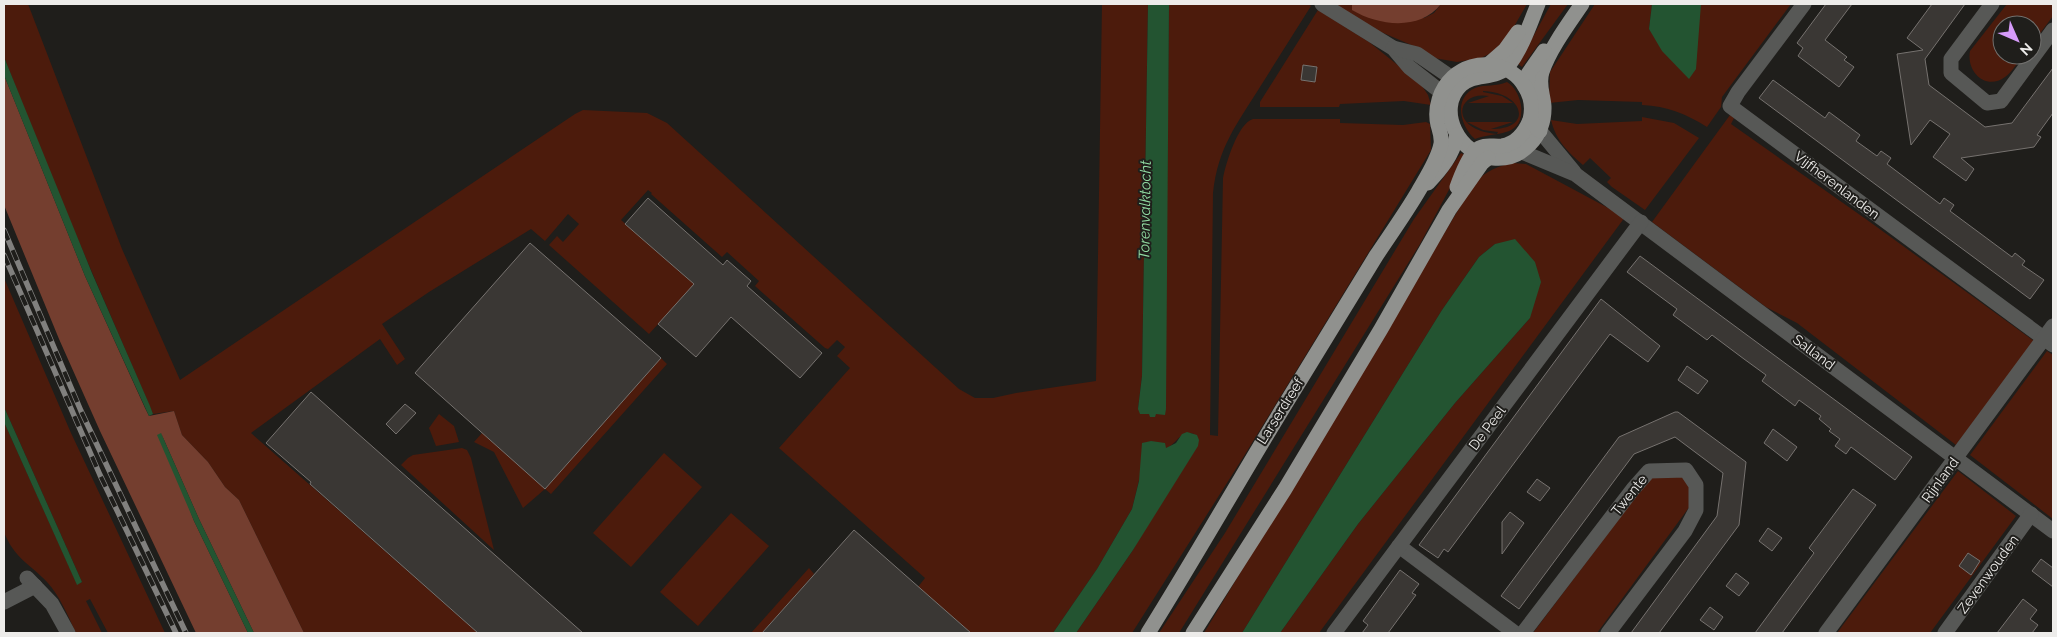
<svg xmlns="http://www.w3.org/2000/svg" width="2057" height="637" font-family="Raleway,sans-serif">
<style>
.green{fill:#4c1b0c;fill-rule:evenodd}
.forest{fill:#743e2f}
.water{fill:#235431}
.building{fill:#3a3734;stroke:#76726f}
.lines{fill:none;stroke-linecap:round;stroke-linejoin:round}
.minor{stroke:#575856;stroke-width:15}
.major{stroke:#90918e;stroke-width:15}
.rail-casing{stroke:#81807e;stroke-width:5.5}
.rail{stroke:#1f1e1b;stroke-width:4;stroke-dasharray:11;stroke-linecap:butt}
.labels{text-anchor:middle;stroke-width:4;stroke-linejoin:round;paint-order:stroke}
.street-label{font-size:14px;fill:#edecea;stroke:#1f1e1b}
.water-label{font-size:15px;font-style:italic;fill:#91dba2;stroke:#1f1e1b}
</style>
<rect width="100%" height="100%" fill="#1f1e1b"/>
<g class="green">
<path d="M4,4H28L122,249L180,380L575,114L583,110L647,113L667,123L959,389L975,398H993L1016,393L1096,381L1102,4H1148L1142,376L1138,409L1165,368L1169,4H1308L1311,6C1294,33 1277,60 1260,87C1237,124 1218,147 1213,193L1210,435L1218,436L1223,178C1226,163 1238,123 1253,119H1340V123L1403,125L1426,122L1430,124L1431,150L1244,456L1132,633H1076L1133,550L1194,434C1181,429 1178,442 1166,449L1151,441L1148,443L1132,509L1097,569L1053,633H971L918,587L925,578L779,448L850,368L837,356L845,347L837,340L828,349L825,348L755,286L759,281L727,252L722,257L651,194L652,193L648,190L621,220L689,280L692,277L703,287L690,289L649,334L549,245L557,236L563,242L579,224L568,214L545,241L531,229L429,292L382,324L405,359L397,365L380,339L251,433L478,633H304L239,500L225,487L208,462L182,435L174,411L153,414L51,177L4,57Z"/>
<polygon points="1334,4 1352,4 1351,5 1424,18 1434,13 1441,4 1527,4 1508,37 1491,53 1481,58 1457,62 1434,58 1416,47 1374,29"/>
<polygon points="1551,4 1568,4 1522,67 1518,64"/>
<path d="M1595,4H1652L1649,29L1689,78L1701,4H1791L1722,97L1721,107L1707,127C1686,114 1667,106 1642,105V102L1578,100L1549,103L1550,72Z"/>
<path d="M2007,4H2053V16L2032,44V25H2002V55H2023C2018,62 2012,72 2005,77C1986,91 1966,72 1970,51Z"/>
<polygon points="1318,10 1369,42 1420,83 1428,95 1431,105 1404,101 1340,104 1339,107 1260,107 1260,102"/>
<path d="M1507,82C1515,87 1519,95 1521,105C1525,139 1495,131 1475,139C1460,126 1453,98 1475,88C1485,84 1496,87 1507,82ZM1483,91C1523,92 1535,129 1491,129L1513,122H1467L1483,130L1498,132L1497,134C1448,130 1456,90 1489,96L1468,103H1513L1502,96L1483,92Z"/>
<polygon points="1730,115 1734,118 1731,124 1870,222 2034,341 1956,445 1797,323 1766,307 1652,222"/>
<path d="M1642,117L1674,123L1699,138L1645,210L1612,187L1607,182L1611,178L1590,158L1583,165C1568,152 1556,141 1551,120L1577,124L1642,121Z"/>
<polygon points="1461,153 1467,156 1420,244 1179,633 1159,633 1225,533 1414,219"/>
<path d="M1513,163L1526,164L1625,217L1319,633H1280L1358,524L1455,403L1530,318L1495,244L1479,257L1442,310L1242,633H1204L1475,182C1487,171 1497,166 1513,163Z"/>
<path d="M4,278L71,433L165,633H108L90,599L86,601L102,633H76C68,616 60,596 47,582C29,563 14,558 4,532V422L77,584L82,582L4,407Z"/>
<polygon points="2047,351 2053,355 2053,519 1970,455"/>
<polygon points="661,358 667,364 551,494 545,489 523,508 494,452 474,442 482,433"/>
<polygon points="439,414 454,426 459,442 436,446 429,428"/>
<polygon points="462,448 467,450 471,458 494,550 401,465 408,458 413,455"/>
<polygon points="664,453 702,487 631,567 593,533"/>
<polygon points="1958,471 2016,516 1930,633 1837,633"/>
<polygon points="1651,476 1682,476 1689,484 1690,506 1597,633 1533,633"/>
<polygon points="731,513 769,546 698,626 660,592"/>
<polygon points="809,568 814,574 762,633 751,633"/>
</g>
<g class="forest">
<path d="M1352,4H1441C1420,31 1379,26 1352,10Z"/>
<polygon points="4,75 85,276 145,408 149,416 174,411 182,435 208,462 225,487 239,500 304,633 254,633 199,519 161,433 194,521 248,633 196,633 100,431 59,339 4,205"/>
</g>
<g class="water">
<polygon points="1148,4 1169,4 1166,409 1165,415 1156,414 1155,417 1150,417 1149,414 1140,414 1138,409 1142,376"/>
<polygon points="1652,4 1701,4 1696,69 1689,79 1662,51 1649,29"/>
<polygon points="4,57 92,273 150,406 153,414 149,416 85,276 4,75"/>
<polygon points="1515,239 1535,262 1541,282 1530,318 1455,403 1358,524 1280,633 1242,633 1442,310 1479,257 1495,244"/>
<polygon points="4,407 82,582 77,585 4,422"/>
<polygon points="1187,432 1197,435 1199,440 1198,446 1133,550 1076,633 1053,633 1097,569 1132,509 1139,481 1142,443 1151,441 1165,443 1166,448 1176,443 1182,434"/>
<polygon points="161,433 199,519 254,633 248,633 194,521 157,435"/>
</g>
<g class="building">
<polygon points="1826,4 1852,4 1825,40 1847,57 1844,60 1854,67 1839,87 1798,56 1803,48 1797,43"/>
<polygon points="1932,4 1965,4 1925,59 1929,85 1985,127 2012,123 2053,68 2053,113 2037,135 2041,137 2034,147 1961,158 1974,169 1966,181 1933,157 1950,134 1930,120 1911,145 1897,54 1923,50 1907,38"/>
<polygon points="1303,65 1317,67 1315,82 1301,80"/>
<polygon points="1773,80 1825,118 1829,112 1860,135 1856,141 1877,156 1881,151 1891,158 1887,164 1940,204 1944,198 1954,205 1950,211 2012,257 2015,253 2025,261 2022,265 2044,280 2030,299 1759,98"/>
<polygon points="648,198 723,265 727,260 751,281 747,286 822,353 800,378 731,317 696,357 658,324 694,284 625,224"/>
<polygon points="530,243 661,358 545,489 415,373"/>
<polygon points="1640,256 1912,457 1895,480 1851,447 1846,454 1835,446 1840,439 1829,431 1831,429 1819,419 1821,416 1799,400 1795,406 1762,381 1766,375 1744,359 1712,335 1707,340 1673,315 1677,309 1627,272"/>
<polygon points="1601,299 1660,346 1648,362 1610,334 1448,552 1444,549 1438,558 1419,545"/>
<polygon points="1687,366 1708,381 1698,394 1678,380"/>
<polygon points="311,392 356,432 583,633 478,633 310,484 311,482 266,443"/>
<polygon points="405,404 416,413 396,434 386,424"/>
<polygon points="1675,412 1678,412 1746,462 1739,525 1659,633 1631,633 1717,516 1723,473 1675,437 1634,454 1519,609 1501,596 1619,437"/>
<polygon points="1773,429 1797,447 1787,461 1764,443"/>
<polygon points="1537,479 1550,488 1540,501 1527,492"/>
<polygon points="1853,489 1876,505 1782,633 1755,633 1814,553 1809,548"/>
<polygon points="1510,512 1524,523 1502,554 1502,522"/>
<polygon points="1768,528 1782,538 1772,551 1759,541"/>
<polygon points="854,530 913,582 971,633 762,633"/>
<polygon points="1968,553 1980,561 1971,575 1959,566"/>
<polygon points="2041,559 2053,568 2053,587 2032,571"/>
<polygon points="1400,570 1419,584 1412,593 1416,595 1388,633 1362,633 1368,625 1363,621"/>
<polygon points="1736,573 1749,583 1739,596 1726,586"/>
<polygon points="2023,599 2037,610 2030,619 2038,625 2032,633 1997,633"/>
<polygon points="1710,607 1723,617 1714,630 1700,620"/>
</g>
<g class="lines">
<g class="minor">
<polyline points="1322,4 1393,48 1409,67 1441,92"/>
<polyline points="1804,4 1738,92 1730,106 2053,345"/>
<polyline points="1992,4 1951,59 1951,73 1987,103 2001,101 2053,30"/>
<polyline points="1393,48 1417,54 1452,78"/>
<polyline points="1540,131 1574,172"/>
<polyline points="1522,152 1575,174 2053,531"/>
<polyline points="1399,546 1515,633"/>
<polyline points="27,578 52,604 68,633"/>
<polyline points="4,602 35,586"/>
<polyline points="1334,633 1641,222"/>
<polyline points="1523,633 1633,489 1649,471 1686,470 1696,485 1696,510 1685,531 1608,633"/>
<polyline points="1826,633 2053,326"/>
<polyline points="1945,633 2031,514"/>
</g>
<g class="major">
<path d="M1538,4C1530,24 1522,48 1509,65C1496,81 1475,72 1461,85C1435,110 1460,156 1493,158C1523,161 1545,135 1544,106C1543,94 1538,84 1542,72C1549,50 1569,23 1582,4"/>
<polyline points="1489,64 1505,50 1518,32"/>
<polyline points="1527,89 1528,74 1544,51"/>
<path d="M1428,183C1442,168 1452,156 1457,135"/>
<path d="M1457,187C1461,176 1467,160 1475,151C1484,143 1492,147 1502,146C1516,144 1525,132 1530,120"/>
<path d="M1148,633C1198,553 1244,471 1294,390C1321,346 1348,301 1376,256C1390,235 1405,214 1418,192C1426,178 1438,160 1441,144C1442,137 1440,132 1438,125C1434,108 1440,89 1453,77C1475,57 1511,62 1525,87C1532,98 1533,108 1530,120L1540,131"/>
<polyline points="1193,633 1285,489 1381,329 1449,210 1482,163 1488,158"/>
</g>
<g class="rail-casing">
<g id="rail">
<polyline points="4,230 81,411 186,633"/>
<polyline points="4,255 100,475 176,633"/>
</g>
</g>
<use href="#rail" class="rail"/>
</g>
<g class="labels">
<g class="street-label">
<text transform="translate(1837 185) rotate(37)" y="5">Vijfherenlanden</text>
<text transform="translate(1814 352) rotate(37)" y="5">Salland</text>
<text transform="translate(1280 411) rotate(-58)" y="5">Larserdreef</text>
<text transform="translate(1487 428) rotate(-53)" y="5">De Peel</text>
<text transform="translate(1940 480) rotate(-54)" y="5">Rijnland</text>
<text transform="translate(1629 495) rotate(-51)" y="5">Twente</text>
<text transform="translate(1988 574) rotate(-54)" y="5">Zevenwouden</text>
</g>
<g class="water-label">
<text transform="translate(1145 210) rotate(-89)" y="5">Torenvalktocht</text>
</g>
</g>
<rect width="2057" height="637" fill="none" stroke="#edecea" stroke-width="10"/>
<g transform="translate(2017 40) rotate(135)"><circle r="24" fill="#1f1e1b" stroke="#71706e"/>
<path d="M0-4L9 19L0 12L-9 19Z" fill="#d69bf9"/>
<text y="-8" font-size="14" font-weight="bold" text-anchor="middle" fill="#edecea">N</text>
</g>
</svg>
